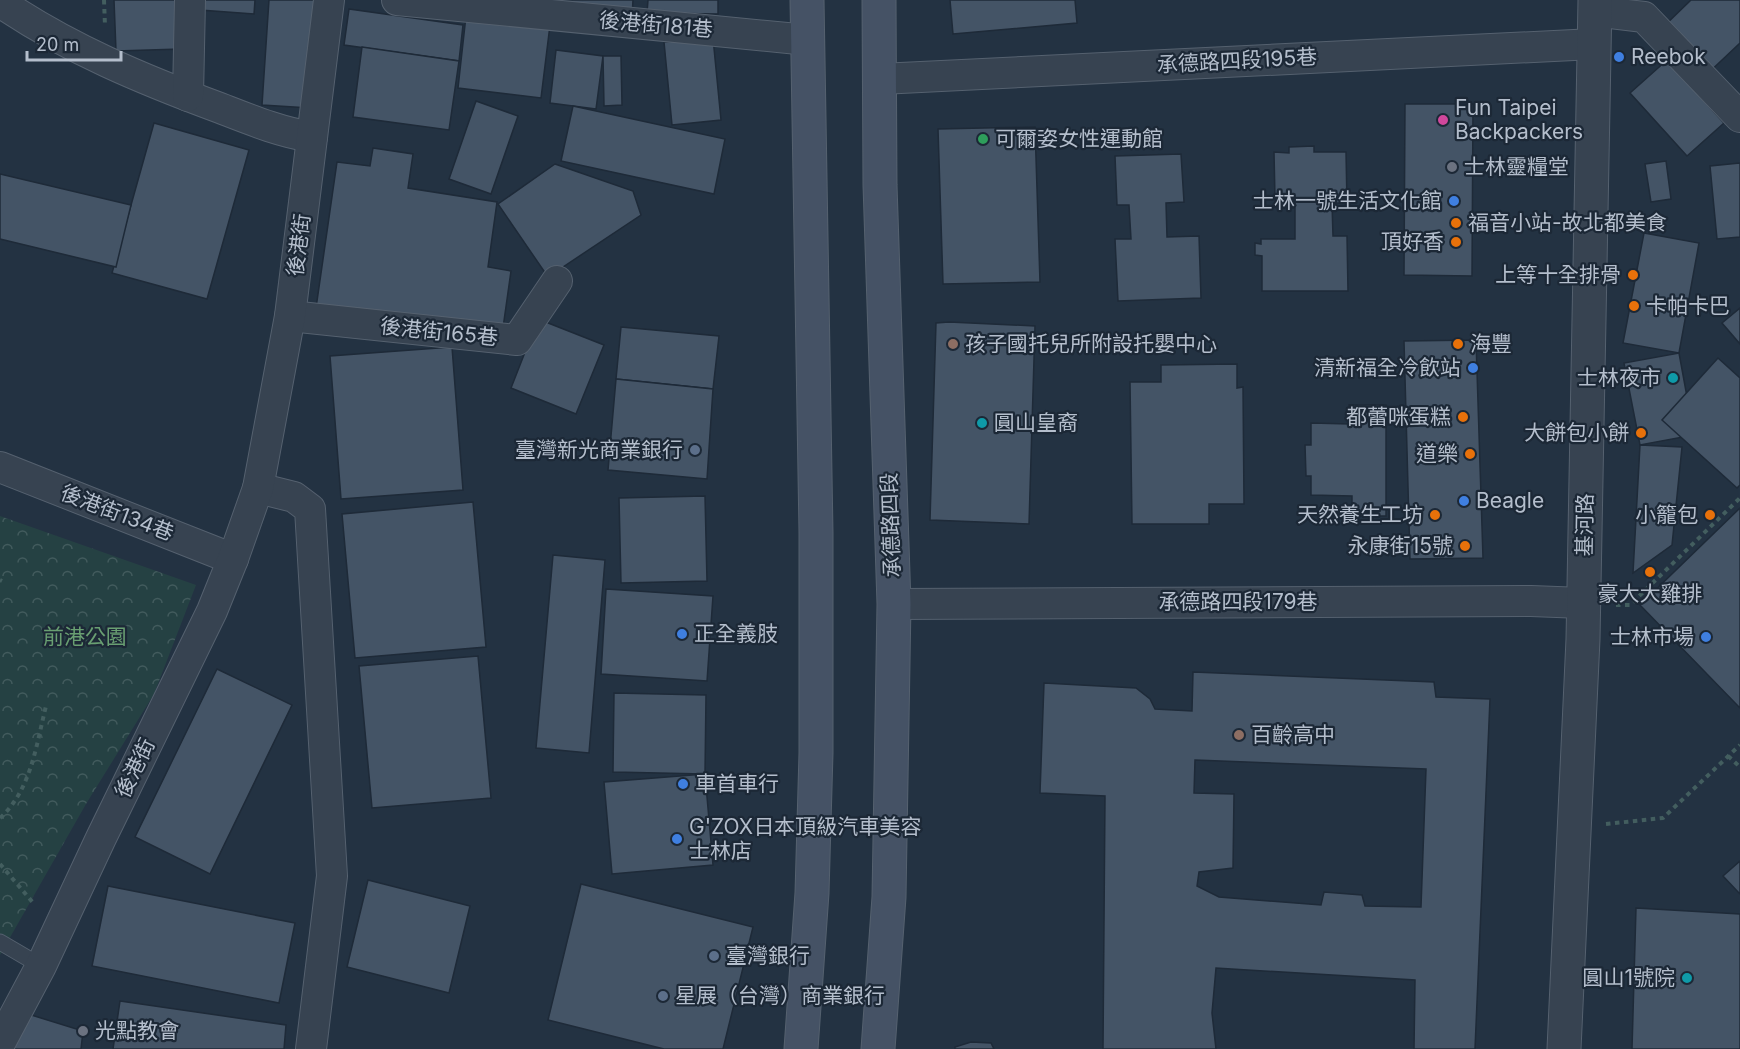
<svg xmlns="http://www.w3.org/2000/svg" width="1740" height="1049" font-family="Inter,'Noto Sans TC',sans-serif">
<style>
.forest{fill:url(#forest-crowns)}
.building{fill:#445466;stroke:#1e2a38;stroke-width:1.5;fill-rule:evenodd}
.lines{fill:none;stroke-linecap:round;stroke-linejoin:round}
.service-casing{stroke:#55616f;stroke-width:17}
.minor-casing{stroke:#55616f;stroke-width:32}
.tertiary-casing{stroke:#55616f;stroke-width:35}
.secondary-casing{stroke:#55616f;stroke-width:35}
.path{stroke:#435e5f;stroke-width:4;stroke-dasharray:4.5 4.5;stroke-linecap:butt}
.service{stroke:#374351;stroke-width:15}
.minor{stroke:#374351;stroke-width:30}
.tertiary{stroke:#374351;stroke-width:33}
.secondary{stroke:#455265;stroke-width:33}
.shop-dot{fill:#3f7fe0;stroke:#1c2836;stroke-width:2}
.hotel-dot{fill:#d1479c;stroke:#1c2836;stroke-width:2}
.leisure-dot{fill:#2e9e5b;stroke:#1c2836;stroke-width:2}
.worship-dot{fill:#6b7280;stroke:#1c2836;stroke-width:2}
.food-dot{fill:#e8710a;stroke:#1c2836;stroke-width:2}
.education-dot{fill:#8d6e63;stroke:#1c2836;stroke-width:2}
.culture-dot{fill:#0f9aa8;stroke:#1c2836;stroke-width:2}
.service-dot{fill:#5c6f8a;stroke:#1c2836;stroke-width:2}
.labels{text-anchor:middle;stroke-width:4.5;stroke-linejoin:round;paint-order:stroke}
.street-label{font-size:21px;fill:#b4becc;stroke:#1c2836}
.poi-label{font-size:21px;fill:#b4becc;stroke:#1c2836;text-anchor:start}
.park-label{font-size:21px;fill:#699f72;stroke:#1c2836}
</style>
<defs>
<pattern id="forest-crowns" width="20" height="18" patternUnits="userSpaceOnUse" patternTransform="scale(1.5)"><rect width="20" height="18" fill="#254143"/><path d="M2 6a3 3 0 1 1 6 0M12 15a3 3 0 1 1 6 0" fill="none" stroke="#425b5d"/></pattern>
</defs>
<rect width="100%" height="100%" fill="#233242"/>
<polygon class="forest" points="0,516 196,585 154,694 86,804 0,955"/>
<g class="building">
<polygon points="114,0 179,0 181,49 116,51"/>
<polygon points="201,0 255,0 254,14 200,10"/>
<polygon points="269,0 317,0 310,108 262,105"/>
<polygon points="554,0 633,0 632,17 553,13"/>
<polygon points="648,0 718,0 718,14 647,13"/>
<polygon points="950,0 1075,0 1077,23 953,34"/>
<polygon points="1691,0 1740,0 1740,43 1704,77 1659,31"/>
<polygon points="467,7 551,17 541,98 458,88"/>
<polygon points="349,9 463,25 459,61 344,45"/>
<polygon points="713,38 721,120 672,125 664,42"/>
<polygon points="362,47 459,61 449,130 353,117"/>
<polygon points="556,50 603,56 596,109 550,103"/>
<polygon points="603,56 621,56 622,105 604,106"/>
<polygon points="1667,60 1724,123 1687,156 1630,93"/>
<polygon points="476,101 518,116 491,194 449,179"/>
<polygon points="1405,104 1473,104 1472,276 1404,275"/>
<polygon points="573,106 725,139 714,194 561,161"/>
<polygon points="154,123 249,150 207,299 112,273"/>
<polygon points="1035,127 1040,282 943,284 938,129"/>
<polygon points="1314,146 1314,152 1346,152 1347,203 1332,203 1333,236 1347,236 1348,291 1262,291 1262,256 1255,255 1255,243 1261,244 1261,239 1295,239 1295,199 1275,199 1274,152 1289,153 1289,147"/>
<polygon points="373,148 413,154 408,188 497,202 488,267 511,271 502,335 316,308 337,162 370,166"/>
<polygon points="1181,154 1184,202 1166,203 1167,237 1199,236 1201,298 1118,301 1115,239 1131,239 1129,205 1117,205 1115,156"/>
<polygon points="1666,161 1671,199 1651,202 1645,164"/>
<polygon points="1740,163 1740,237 1717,239 1710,166"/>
<polygon points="555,164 633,191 641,215 548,277 498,204"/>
<polygon points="0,174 131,205 116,267 0,239"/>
<polygon points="1644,233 1699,243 1679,353 1623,343"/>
<polygon points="1740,308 1740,344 1722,323"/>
<polygon points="538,319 604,345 576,414 511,388"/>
<polygon points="949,322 1035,326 1029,524 930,520 936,323"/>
<polygon points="621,327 719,336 713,389 616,379"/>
<polygon points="1476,340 1483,558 1410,559 1404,341"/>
<polygon points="452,347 463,490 341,499 330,356"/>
<polygon points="1679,353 1694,435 1640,445 1624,363"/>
<polygon points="1718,358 1740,378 1740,485 1737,488 1662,420"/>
<polygon points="1237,364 1237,388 1243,387 1244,504 1209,504 1209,524 1132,524 1130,382 1161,382 1161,365"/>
<polygon points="616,379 713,389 707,479 608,470"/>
<polygon points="1349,405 1386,405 1386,516 1352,516 1352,496 1311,495 1311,476 1306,476 1305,445 1311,445 1311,423 1349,424"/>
<polygon points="1640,445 1682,447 1672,545 1633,573"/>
<polygon points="705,496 707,581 621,583 619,498"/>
<polygon points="473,502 486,647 355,658 342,514"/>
<polygon points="1740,508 1740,708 1640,605"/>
<polygon points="553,555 605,560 589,753 536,748"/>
<polygon points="606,589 713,596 707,681 601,674"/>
<polygon points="478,656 491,798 372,808 359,666"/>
<polygon points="217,669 292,705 210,874 135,837"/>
<path d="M1193,672L1434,682L1436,697L1490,699L1475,1049H1414L1415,980L1216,968L1212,1013L1216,1049H1103L1105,796L1040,793L1044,683L1136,688L1150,699L1155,709L1192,711ZM1195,760L1426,769L1421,907L1365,906L1362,895L1324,892L1321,905L1219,897L1197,886L1199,872L1233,868L1234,794L1194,793Z"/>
<polygon points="614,693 706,695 705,774 613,772"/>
<polygon points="705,774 713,865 612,874 604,782"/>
<polygon points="1740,861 1740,894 1723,876"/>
<polygon points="368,880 470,906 449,993 347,967"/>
<polygon points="581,884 753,927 723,1049 664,1049 548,1020"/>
<polygon points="108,886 295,923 279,1003 92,966"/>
<polygon points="1636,908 1740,914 1740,1049 1632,1049"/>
<polygon points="120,1001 286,1025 284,1049 113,1049"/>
<polygon points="28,1014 83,1031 81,1049 10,1049"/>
<polygon points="971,1042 991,1043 994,1049 955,1049 955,1047"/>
</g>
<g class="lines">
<g class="service-casing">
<polyline id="service" points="0,942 41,966"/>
</g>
<g class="minor-casing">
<g id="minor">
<polyline points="397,0 808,40"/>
<path d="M0,2C67,48 144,80 220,108C251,120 280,132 312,137"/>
<polyline points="1594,11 1644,17 1740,117"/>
<polyline points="880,79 1594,44"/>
<polyline points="188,96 190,0"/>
<polyline points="290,316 517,340 557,281"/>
<polyline points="0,467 233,559"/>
<polyline points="258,488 294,497 310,509 332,876 311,1049"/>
<polyline points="894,604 1531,601 1583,603"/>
<polyline points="0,1043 41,966 101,838 212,611 233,559 258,488 290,316 329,0"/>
</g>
</g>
<g class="tertiary-casing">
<polyline id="tertiary" points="1564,1049 1583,639 1595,0"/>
</g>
<g class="secondary-casing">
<g id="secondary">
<polyline points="801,1049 812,893 816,753 816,533 807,0"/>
<polyline points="878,1049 889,897 894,604 880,185 879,0"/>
</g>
</g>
<g class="path">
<polyline points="104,0 105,26"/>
<polyline points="0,580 2,581"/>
<polyline points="1616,605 1630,605 1740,498"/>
<polyline points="1728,756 1740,767"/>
<path d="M0,818C31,790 36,746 46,706"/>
<polyline points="1606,824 1663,818 1740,745"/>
<polyline points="0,864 35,905"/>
</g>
<use href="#service" class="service"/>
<use href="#minor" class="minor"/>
<use href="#tertiary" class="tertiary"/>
<use href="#secondary" class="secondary"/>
</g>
<g class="shop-dot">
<circle cx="1619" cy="57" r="6"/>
<circle cx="1454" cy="201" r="6"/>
<circle cx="1473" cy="368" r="6"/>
<circle cx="1464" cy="501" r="6"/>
<circle cx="682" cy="634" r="6"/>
<circle cx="1706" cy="637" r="6"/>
<circle cx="683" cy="784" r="6"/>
<circle cx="677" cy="839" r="6"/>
</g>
<circle class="hotel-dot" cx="1443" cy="120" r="6"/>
<circle class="leisure-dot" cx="983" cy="139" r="6"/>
<g class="worship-dot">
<circle cx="1452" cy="167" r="6"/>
<circle cx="83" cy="1031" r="6"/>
</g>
<g class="food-dot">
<circle cx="1456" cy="223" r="6"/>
<circle cx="1456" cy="242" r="6"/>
<circle cx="1633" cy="275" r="6"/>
<circle cx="1634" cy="306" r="6"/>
<circle cx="1458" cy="344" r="6"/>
<circle cx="1463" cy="417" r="6"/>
<circle cx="1641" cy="433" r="6"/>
<circle cx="1470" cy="454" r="6"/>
<circle cx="1435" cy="515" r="6"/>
<circle cx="1710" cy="515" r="6"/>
<circle cx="1465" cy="546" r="6"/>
<circle cx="1650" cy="572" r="6"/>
</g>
<g class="education-dot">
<circle cx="953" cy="344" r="6"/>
<circle cx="1239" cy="735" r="6"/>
</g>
<g class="culture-dot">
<circle cx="1673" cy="378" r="6"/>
<circle cx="982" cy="423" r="6"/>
<circle cx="1687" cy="978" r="6"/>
</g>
<g class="service-dot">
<circle cx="695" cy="450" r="6"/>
<circle cx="714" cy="956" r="6"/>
<circle cx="663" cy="996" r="6"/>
</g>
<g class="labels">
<g class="street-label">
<text transform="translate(656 25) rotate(5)" y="7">後港街181巷</text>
<text transform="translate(1237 61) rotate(-3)" y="7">承德路四段195巷</text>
<text transform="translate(299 245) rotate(-83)" y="7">後港街</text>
<text transform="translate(439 332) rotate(6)" y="7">後港街165巷</text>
<text transform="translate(117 513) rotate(21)" y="7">後港街134巷</text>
<text transform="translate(891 525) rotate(-92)" y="7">承德路四段</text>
<text transform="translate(1585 525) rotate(-89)" y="7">基河路</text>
<text x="1238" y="609">承德路四段179巷</text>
<text transform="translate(135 768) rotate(-64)" y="7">後港街</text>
</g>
<g class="poi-label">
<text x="1631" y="64">Reebok</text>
<text x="1455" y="115">Fun Taipei<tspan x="1455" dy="24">Backpackers</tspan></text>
<text x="995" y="146">可爾姿女性運動館</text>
<text x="1464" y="174">士林靈糧堂</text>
<text x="1442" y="208" text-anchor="end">士林一號生活文化館</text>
<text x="1468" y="230">福音小站-故北都美食</text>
<text x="1444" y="249" text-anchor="end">頂好香</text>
<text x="1621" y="282" text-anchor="end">上等十全排骨</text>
<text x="1646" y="313">卡帕卡巴</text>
<text x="965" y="351">孩子國托兒所附設托嬰中心</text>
<text x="1470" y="351">海豐</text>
<text x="1461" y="375" text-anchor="end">清新福全冷飲站</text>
<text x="1661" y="385" text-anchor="end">士林夜市</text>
<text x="1451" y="424" text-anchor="end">都蕾咪蛋糕</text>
<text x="994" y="430">圓山皇裔</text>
<text x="1629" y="440" text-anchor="end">大餅包小餅</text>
<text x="683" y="457" text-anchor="end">臺灣新光商業銀行</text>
<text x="1458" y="461" text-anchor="end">道樂</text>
<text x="1476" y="508">Beagle</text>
<text x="1423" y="522" text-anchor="end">天然養生工坊</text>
<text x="1698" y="522" text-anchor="end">小籠包</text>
<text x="1453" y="553" text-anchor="end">永康街15號</text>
<text x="1650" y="601" text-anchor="middle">豪大大雞排</text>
<text x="694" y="641">正全義肢</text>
<text x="1694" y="644" text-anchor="end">士林市場</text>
<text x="1251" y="742">百齡高中</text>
<text x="695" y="791">車首車行</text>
<text x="689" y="834">G'ZOX日本頂級汽車美容<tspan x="689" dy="24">士林店</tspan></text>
<text x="726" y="963">臺灣銀行</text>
<text x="1675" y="985" text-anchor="end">圓山1號院</text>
<text x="675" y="1003">星展（台灣）商業銀行</text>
<text x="95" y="1038">光點教會</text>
</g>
<g class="park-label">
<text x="85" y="644">前港公園</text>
</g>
</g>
<path d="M27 51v9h94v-9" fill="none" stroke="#b4becc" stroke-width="3"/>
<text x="36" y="51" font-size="18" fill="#b4becc" stroke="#1c2836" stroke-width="4.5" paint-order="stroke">20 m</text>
</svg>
